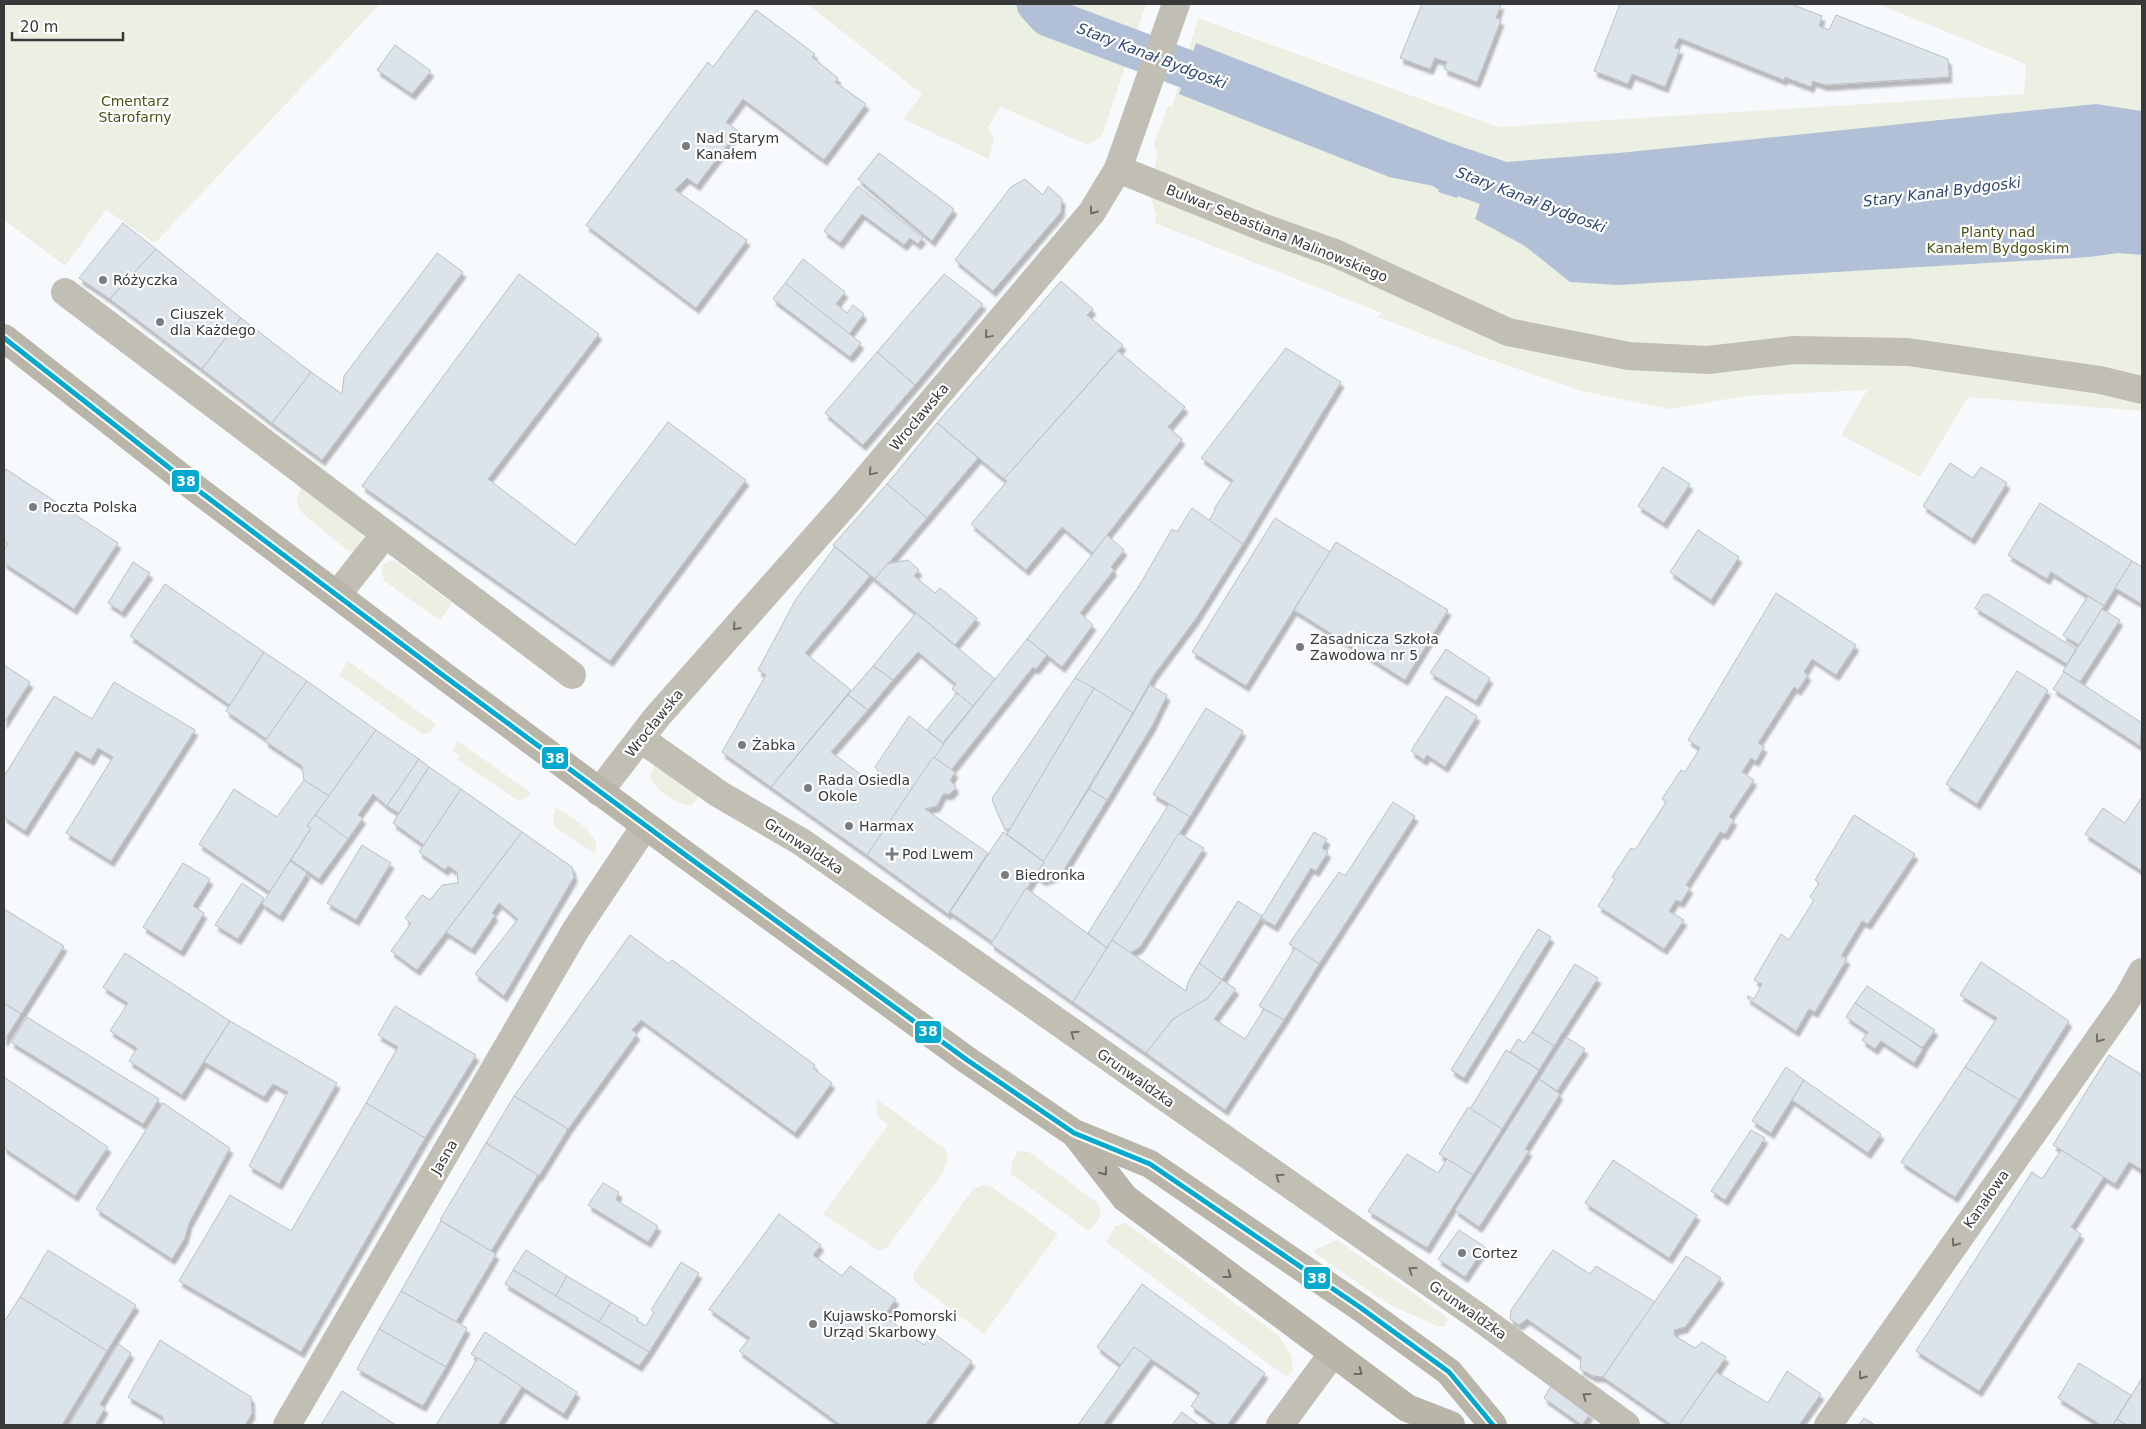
<svg xmlns="http://www.w3.org/2000/svg" width="2146" height="1429" font-family="'DejaVu Sans',sans-serif">
<style>
.green{fill:#ecf0e2}
.water{fill:#b1c0d7}
.lines{fill:none;stroke-linecap:round;stroke-linejoin:round}
.canal{stroke:#b1c0d7;stroke-width:39}
.building{fill:#dce4eb;stroke:#bdbfc0;filter:url(#shadow)}
.minor{stroke:#c1beb4;stroke-width:28}
.major{stroke:#b9b5a9;stroke-width:28}
.bus-1-casing{stroke:#fff;stroke-width:9}
.bus-1{stroke:#00a9ce;stroke-width:5}
.oneway{stroke:#6e6e6b}
.oneway2{stroke:#6b6b67}
.poi-dot{fill:#7a7d7f;stroke:#fff;stroke-width:2}
.labels{text-anchor:middle;stroke-width:4.5;stroke-linejoin:round;paint-order:stroke}
.park-label{font-size:14px;fill:#4d5418;stroke:#fff}
.poi-label{font-size:14px;fill:#37393b;stroke:#fff;text-anchor:start}
.street-label{font-size:14px;fill:#37393b;stroke:#fff}
.water-label{font-size:15px;font-style:italic;fill:#2f4975;stroke:#fff}
.line-badge{stroke:#fff;stroke-width:2}
.badge-label{font-size:14px;text-anchor:middle;font-weight:bold;fill:#fff}
</style>
<defs>
<filter id="shadow"><feDropShadow dx="3" dy="5.5" stdDeviation="1" flood-color="#0004"/></filter>
</defs>
<rect width="100%" height="100%" fill="#f7fafd"/>
<g class="green">
<polygon points="4,4 380,4 155,243 106,210 65,266 4,220"/>
<polygon points="807,4 1146,4 1102,136 1088,145 1001,107 987,128 994,139 989,159 903,119 922,94"/>
<polygon points="1878,4 2142,4 2142,411 1968,397 1920,477 1841,435 1867,390 1745,396 1669,409 1582,391 1477,355 1378,317 1382,313 1155,223 1156,215 1148,190 1158,155 1154,144 1168,105 1172,107 1198,18 1498,127 2024,94 2026,64"/>
<polygon points="301,488 360,532 363,537 359,547 353,551 347,550 301,512 296,501"/>
<polygon points="394,560 452,603 440,620 384,581 381,569 386,563"/>
<polygon points="348,661 436,724 431,732 423,735 339,675"/>
<polygon points="458,741 531,793 528,797 518,801 457,759 459,756 452,750"/>
<path d="M660,765L700,795L692,805C681,808 654,790 651,778C650,774 652,770 654,766Z"/>
<path d="M555,807C568,816 600,831 596,851L593,853L555,827L553,818Z"/>
<polygon points="877,1099 945,1149 948,1159 944,1171 887,1247 879,1251 823,1214 888,1125 877,1116"/>
<polygon points="1018,1151 1029,1152 1099,1204 1101,1216 1089,1231 1011,1174 1012,1162"/>
<polygon points="984,1185 992,1187 1058,1234 984,1334 917,1284 914,1279 913,1274 973,1189"/>
<polygon points="1126,1223 1278,1335 1291,1355 1293,1370 1286,1377 1106,1242 1115,1226"/>
<polygon points="1337,1240 1440,1312 1449,1319 1444,1327 1437,1326 1386,1303 1312,1251"/>
</g>
<polygon class="water" points="1196,43 1451,143 1507,162 1629,152 2096,104 2142,111 2142,255 2118,253 2090,257 1618,285 1570,282 1525,246 1475,219 1480,204 1458,196 1457,198 1438,192 1439,190 1433,186 1389,177 1179,94"/>
<g class="lines">
<polyline class="canal" points="1036,4 1048,17 1237,88"/>
</g>
<g class="building">
<polygon points="1422,4 1501,4 1496,18 1501,20 1477,82 1444,69 1447,62 1435,58 1430,69 1400,58"/>
<polygon points="1620,4 1791,4 1822,16 1819,26 1829,30 1836,15 1948,59 1949,77 1825,85 1813,81 1811,87 1785,77 1784,80 1679,38 1674,48 1680,49 1665,87 1632,74 1628,84 1594,71"/>
<polygon points="756,10 815,54 812,57 838,78 835,82 866,104 824,160 743,99 726,122 738,131 697,185 687,178 675,190 747,240 696,308 586,225 708,62 713,67"/>
<polygon points="395,45 431,71 412,94 377,70"/>
<polygon points="879,153 954,209 932,241 858,179"/>
<polygon points="1025,179 1043,195 1048,186 1062,199 1061,212 993,291 955,260 1011,187"/>
<polygon points="858,186 923,238 918,244 910,238 904,245 862,214 840,243 824,231"/>
<polygon points="123,223 156,249 110,299 79,278"/>
<polygon points="156,249 241,318 202,369 110,299"/>
<polygon points="437,253 463,272 322,460 272,423 311,372 342,394 344,376"/>
<polygon points="803,259 845,292 836,304 847,313 853,305 864,314 849,334 785,283"/>
<polygon points="519,274 599,334 488,479 575,545 668,422 746,480 610,661 362,486"/>
<polygon points="944,274 983,304 915,385 877,352"/>
<polygon points="1061,281 1093,309 1087,315 1123,345 1004,479 937,423"/>
<polygon points="785,283 861,343 850,357 773,299"/>
<polygon points="241,318 311,372 272,423 202,369"/>
<polygon points="1286,348 1341,382 1243,544 1209,521 1215,510 1214,509 1233,480 1201,458"/>
<polygon points="1118,351 1185,407 1168,427 1182,439 1093,553 1062,527 1026,570 971,524 1007,481 1004,479"/>
<polygon points="877,352 915,385 863,445 825,413"/>
<polygon points="937,423 978,458 927,518 887,484"/>
<polygon points="1950,463 1973,478 1981,467 2007,483 1972,539 1923,506"/>
<polygon points="1663,467 1690,484 1664,523 1638,506"/>
<polygon points="6,469 118,543 74,609 4,563 4,549 8,544 4,541 4,472"/>
<polygon points="887,484 927,518 875,579 833,545"/>
<polygon points="2040,503 2132,561 2104,606 2051,572 2047,579 2008,555"/>
<polygon points="1192,508 1243,544 1195,620 1154,675 1133,713 1075,678 1139,586 1172,529 1177,532"/>
<polygon points="1275,518 1330,552 1246,686 1192,652"/>
<polygon points="1698,530 1739,557 1711,600 1670,572"/>
<polygon points="1107,535 1124,550 1111,567 1114,570 1080,613 1093,625 1062,667 1027,639"/>
<polygon points="1336,542 1448,610 1405,680 1294,610"/>
<polygon points="835,547 870,576 805,653 851,690 771,787 722,752 766,675 758,670 796,599"/>
<polygon points="908,560 919,570 914,576 935,593 940,588 977,618 955,645 875,579 887,564"/>
<polygon points="2132,561 2142,567 2142,604 2115,588"/>
<polygon points="133,562 150,573 122,612 108,603"/>
<polygon points="165,584 264,652 230,705 130,636"/>
<polygon points="1776,593 1856,645 1836,675 1812,659 1804,672 1808,675 1798,690 1794,687 1758,743 1764,747 1756,761 1751,758 1742,772 1754,780 1729,817 1734,820 1725,834 1720,832 1686,885 1690,888 1681,902 1676,900 1669,911 1684,920 1664,949 1598,906 1615,879 1612,877 1631,848 1635,850 1666,802 1662,799 1681,770 1685,772 1700,748 1688,740"/>
<polygon points="1988,594 2076,649 2067,664 1975,608 1983,595"/>
<polygon points="2088,596 2104,606 2079,645 2063,635"/>
<polygon points="2102,609 2120,620 2080,682 2063,671"/>
<polygon points="916,613 995,679 973,706 952,689 956,684 918,652 893,680 873,666"/>
<polygon points="1027,639 1047,655 1036,669 1033,667 951,770 933,757"/>
<polygon points="1446,649 1490,678 1476,701 1430,673"/>
<polygon points="264,652 307,681 267,739 226,711"/>
<polygon points="4,665 30,682 4,723"/>
<polygon points="873,666 893,680 868,710 848,695"/>
<polygon points="2017,671 2048,690 1977,804 1946,784"/>
<polygon points="2064,672 2142,723 2140,746 2053,689"/>
<polygon points="1075,678 1094,688 1010,829 1005,829 992,800 993,797"/>
<polygon points="307,681 376,730 329,796 304,780 302,766 265,741"/>
<polygon points="114,682 195,730 111,861 66,833 113,757 98,748 91,760 76,751 25,831 4,817 4,776 54,696 92,719"/>
<polygon points="1150,685 1167,695 1152,726 1107,800 1089,789"/>
<polygon points="1094,688 1133,713 1044,862 1007,834"/>
<polygon points="957,693 973,706 943,743 927,730"/>
<polygon points="848,695 868,710 831,752 879,788 885,781 875,767 909,716 944,744 867,855 771,787"/>
<polygon points="1446,696 1477,716 1445,767 1427,755 1424,760 1411,751"/>
<polygon points="1206,708 1243,731 1190,817 1153,794"/>
<polygon points="376,730 419,759 387,806 373,794 358,815 363,818 348,839 315,815"/>
<polygon points="933,757 955,772 950,781 955,785 955,789 950,794 943,794 937,806 925,809 988,853 948,914 867,855"/>
<polygon points="419,759 429,767 399,813 387,806"/>
<polygon points="429,767 461,789 424,845 393,823"/>
<polygon points="304,780 329,796 307,826 311,828 270,892 199,844 234,789 277,817"/>
<polygon points="461,789 522,832 417,970 391,951 411,923 405,918 422,895 430,900 442,885 458,883 457,872 448,866 445,870 419,852"/>
<polygon points="1089,789 1107,800 1062,873 1043,880 1035,875"/>
<polygon points="2142,797 2142,871 2085,834 2103,808 2125,823"/>
<polygon points="1393,802 1415,816 1319,964 1289,944 1339,872 1345,876"/>
<polygon points="1169,804 1190,817 1107,948 1088,933"/>
<polygon points="315,815 348,839 319,879 291,860 311,828 307,826"/>
<polygon points="1854,815 1915,854 1868,924 1862,921 1841,956 1847,959 1815,1012 1809,1009 1796,1031 1747,998 1748,996 1754,999 1762,984 1754,980 1781,934 1789,940 1814,900 1810,897 1819,883 1815,880"/>
<polygon points="522,832 572,867 574,877 504,996 475,974 518,919 499,903 492,913 495,915 472,949 446,932"/>
<polygon points="1003,832 1044,862 993,942 950,912"/>
<polygon points="1314,832 1327,839 1322,848 1328,852 1316,871 1311,868 1275,926 1261,918"/>
<polygon points="1179,833 1204,848 1140,947 1130,953 1112,940"/>
<polygon points="362,845 391,863 356,920 327,903"/>
<polygon points="290,861 307,873 280,916 262,904"/>
<polygon points="183,863 210,879 193,906 204,913 181,951 143,927"/>
<polygon points="242,883 264,898 238,939 215,925"/>
<polygon points="1026,888 1107,948 1073,1002 991,944"/>
<polygon points="1238,901 1262,916 1222,980 1199,963"/>
<polygon points="4,909 64,946 21,1014 4,1003"/>
<polygon points="1538,929 1551,937 1464,1078 1451,1070"/>
<polygon points="630,935 669,964 672,960 815,1065 813,1068 832,1083 795,1133 641,1020 632,1030 637,1034 568,1129 514,1096"/>
<polygon points="1112,940 1186,991 1188,982 1199,963 1222,980 1208,998 1173,1019 1146,1053 1073,1002"/>
<polygon points="1295,948 1319,964 1284,1020 1259,1006"/>
<polygon points="125,953 230,1021 182,1095 129,1061 137,1048 110,1031 128,1003 103,987"/>
<polygon points="1981,962 2069,1021 2019,1100 1965,1067 1997,1018 1960,995"/>
<polygon points="1575,964 1598,978 1554,1046 1532,1032"/>
<polygon points="1222,980 1236,989 1214,1019 1245,1039 1264,1009 1284,1020 1225,1110 1146,1053 1173,1019 1208,998"/>
<polygon points="1867,986 1935,1030 1922,1048 1855,1003"/>
<polygon points="4,1003 21,1014 4,1041"/>
<polygon points="1855,1003 1923,1049 1914,1063 1881,1041 1875,1049 1862,1040 1868,1032 1846,1017"/>
<polygon points="395,1006 476,1055 425,1138 366,1103 398,1047 378,1035"/>
<polygon points="27,1017 159,1099 143,1124 11,1042"/>
<polygon points="230,1021 337,1083 279,1184 249,1166 288,1092 273,1084 264,1097 204,1062"/>
<polygon points="1532,1032 1554,1046 1539,1070 1510,1052 1518,1039 1524,1043"/>
<polygon points="1566,1037 1585,1049 1557,1091 1539,1079"/>
<polygon points="1506,1050 1539,1070 1502,1129 1470,1109"/>
<polygon points="2109,1055 2142,1075 2142,1170 2129,1162 2115,1184 2053,1145"/>
<polygon points="1786,1067 1804,1080 1771,1133 1752,1121"/>
<polygon points="1965,1067 2019,1100 1955,1197 1901,1162"/>
<polygon points="4,1077 108,1147 75,1196 4,1148"/>
<polygon points="1539,1079 1560,1094 1525,1149 1529,1151 1479,1227 1455,1210"/>
<polygon points="1804,1080 1881,1134 1868,1153 1792,1100"/>
<polygon points="514,1096 568,1129 539,1176 486,1143"/>
<polygon points="163,1103 230,1148 189,1223 185,1238 172,1259 96,1209"/>
<polygon points="366,1103 425,1138 301,1352 179,1281 230,1195 291,1231"/>
<polygon points="1468,1107 1502,1129 1473,1175 1439,1154"/>
<polygon points="1751,1130 1765,1138 1725,1200 1711,1191"/>
<polygon points="486,1143 538,1175 491,1251 440,1220"/>
<polygon points="2061,1150 2104,1177 2071,1227 2081,1234 1979,1391 1916,1351 2032,1172 2042,1179"/>
<polygon points="1407,1154 1438,1173 1447,1159 1473,1175 1427,1248 1368,1211"/>
<polygon points="1613,1160 1697,1215 1669,1258 1585,1203"/>
<polygon points="603,1183 619,1192 616,1200 658,1226 648,1242 588,1205"/>
<polygon points="779,1214 821,1245 813,1255 842,1276 850,1266 896,1299 884,1316 924,1345 933,1333 972,1361 925,1425 841,1425 739,1351 750,1338 709,1309"/>
<polygon points="441,1221 496,1254 456,1322 401,1291"/>
<polygon points="1459,1230 1485,1247 1465,1277 1438,1259"/>
<polygon points="48,1250 136,1305 107,1351 20,1297"/>
<polygon points="526,1250 567,1276 556,1296 513,1270"/>
<polygon points="1553,1250 1590,1274 1596,1266 1655,1302 1603,1377 1593,1376 1580,1369 1581,1357 1527,1319 1519,1325 1510,1319 1511,1310"/>
<polygon points="1686,1256 1721,1278 1685,1327 1674,1330 1675,1336 1695,1348 1702,1342 1726,1357 1679,1425 1672,1425 1603,1377"/>
<polygon points="681,1262 699,1273 649,1352 599,1322 611,1302 638,1318 637,1321 646,1326 654,1312 651,1310"/>
<polygon points="513,1270 649,1352 639,1366 505,1284"/>
<polygon points="567,1276 611,1302 599,1322 556,1296"/>
<polygon points="1142,1284 1265,1373 1227,1425 1217,1425 1191,1406 1200,1393 1134,1347 1121,1365 1097,1347"/>
<polygon points="401,1291 467,1328 446,1367 379,1329"/>
<polygon points="20,1297 107,1351 62,1425 4,1425 4,1322"/>
<polygon points="379,1329 446,1367 423,1406 357,1369"/>
<polygon points="485,1332 577,1392 564,1414 471,1354"/>
<polygon points="160,1340 251,1397 252,1413 245,1425 164,1425 163,1417 128,1397"/>
<polygon points="118,1344 131,1353 100,1404 105,1408 95,1425 69,1425"/>
<polygon points="1134,1347 1151,1359 1103,1425 1078,1425"/>
<polygon points="478,1358 522,1387 498,1425 436,1425"/>
<polygon points="2079,1363 2131,1395 2113,1425 2101,1425 2058,1398"/>
<polygon points="1787,1371 1821,1394 1799,1425 1679,1425 1716,1372 1768,1403"/>
<polygon points="2142,1378 2142,1425 2126,1425 2117,1419"/>
<polygon points="1551,1386 1590,1414 1582,1425 1544,1398"/>
<polygon points="342,1391 396,1425 321,1425"/>
<polygon points="1182,1412 1199,1425 1172,1425"/>
<polygon points="1864,1418 1875,1425 1859,1425"/>
<polygon points="2117,1419 2126,1425 2113,1425"/>
</g>
<g class="lines">
<g class="minor">
<polyline points="1118,169 1267,229 1335,253 1508,332 1629,356 1708,360 1794,350 1908,352 2100,380 2142,390"/>
<polyline points="65,292 572,675"/>
<polyline points="337,595 385,534"/>
<polyline points="641,739 719,794 800,841 1480,1318 1626,1425"/>
<polyline points="599,792 656,718 848,501 1092,212 1118,169 1176,4"/>
<polyline points="287,1425 575,931 645,826"/>
<polyline points="1280,1425 1333,1353"/>
<polyline points="1828,1425 2127,999 2142,972"/>
</g>
<g class="major">
<polyline points="4,338 195,488 444,676 680,851 967,1060 1074,1133 1150,1164 1361,1308 1449,1372 1493,1425"/>
<polyline points="1075,1134 1125,1198 1407,1408 1451,1425"/>
</g>
<g class="bus-1-casing">
<polyline id="bus-1" points="4,338 195,488 444,676 680,851 967,1060 1074,1133 1150,1164 1361,1308 1449,1372 1493,1425"/>
</g>
<use href="#bus-1" class="bus-1"/>
</g>
<defs><path id="oneway-chevron" d="M-2-3.5L2.5 0L-2 3.5" fill="none" stroke-width="1.6" stroke-linecap="round" stroke-linejoin="round" transform="scale(1.25)"/></defs>
<g class="oneway">
<use href="#oneway-chevron" transform="translate(1093 211) rotate(125)"/>
<use href="#oneway-chevron" transform="translate(988 335) rotate(130)"/>
<use href="#oneway-chevron" transform="translate(872 472) rotate(130)"/>
<use href="#oneway-chevron" transform="translate(736 627) rotate(132)"/>
<use href="#oneway-chevron" transform="translate(1074 1034) rotate(-145)"/>
<use href="#oneway-chevron" transform="translate(2099 1039) rotate(126)"/>
<use href="#oneway-chevron" transform="translate(1279 1177) rotate(-145)"/>
<use href="#oneway-chevron" transform="translate(1955 1243) rotate(125)"/>
<use href="#oneway-chevron" transform="translate(1412 1270) rotate(-145)"/>
<use href="#oneway-chevron" transform="translate(1862 1376) rotate(125)"/>
<use href="#oneway-chevron" transform="translate(1586 1396) rotate(-144)"/>
</g>
<g class="oneway2">
<use href="#oneway-chevron" transform="translate(1104 1172) rotate(52)"/>
<use href="#oneway-chevron" transform="translate(1228 1275) rotate(36)"/>
<use href="#oneway-chevron" transform="translate(1359 1372) rotate(37)"/>
</g>
<g class="poi-dot">
<circle cx="686" cy="146" r="5"/>
<circle cx="103" cy="280" r="5"/>
<circle cx="160" cy="322" r="5"/>
<circle cx="33" cy="507" r="5"/>
<circle cx="1300" cy="647" r="5"/>
<circle cx="742" cy="745" r="5"/>
<circle cx="808" cy="788" r="5"/>
<circle cx="849" cy="826" r="5"/>
<path d="M889.5 846.5h5v5h5v5h-5v5h-5v-5h-5v-5h5z"/>
<circle cx="1005" cy="875" r="5"/>
<circle cx="1462" cy="1253" r="5"/>
<circle cx="813" cy="1324" r="5"/>
</g>
<g class="labels">
<g class="park-label">
<text x="135" y="106">Cmentarz<tspan x="135" dy="16">Starofarny</tspan></text>
<text x="1998" y="237">Planty nad<tspan x="1998" dy="16">Kanałem Bydgoskim</tspan></text>
</g>
<g class="poi-label">
<text x="696" y="143">Nad Starym<tspan x="696" dy="16">Kanałem</tspan></text>
<text x="113" y="285">Różyczka</text>
<text x="170" y="319">Ciuszek<tspan x="170" dy="16">dla Każdego</tspan></text>
<text x="43" y="512">Poczta Polska</text>
<text x="1310" y="644">Zasadnicza Szkoła<tspan x="1310" dy="16">Zawodowa nr 5</tspan></text>
<text x="752" y="750">Żabka</text>
<text x="818" y="785">Rada Osiedla<tspan x="818" dy="16">Okole</tspan></text>
<text x="859" y="831">Harmax</text>
<text x="902" y="859">Pod Lwem</text>
<text x="1015" y="880">Biedronka</text>
<text x="1472" y="1258">Cortez</text>
<text x="823" y="1321">Kujawsko-Pomorski<tspan x="823" dy="16">Urząd Skarbowy</tspan></text>
</g>
<g class="street-label">
<text transform="translate(1277 233) rotate(22)" y="5">Bulwar Sebastiana Malinowskiego</text>
<text transform="translate(919 417) rotate(-50)" y="5">Wrocławska</text>
<text transform="translate(654 723) rotate(-51)" y="5">Wrocławska</text>
<text transform="translate(804 846) rotate(33)" y="5">Grunwaldzka</text>
<text transform="translate(1136 1078) rotate(35)" y="5">Grunwaldzka</text>
<text transform="translate(444 1157) rotate(-60)" y="5">Jasna</text>
<text transform="translate(1986 1199) rotate(-55)" y="5">Kanałowa</text>
<text transform="translate(1468 1310) rotate(35)" y="5">Grunwaldzka</text>
</g>
<g class="water-label">
<text transform="translate(1152 56) rotate(21)" y="5">Stary Kanał Bydgoski</text>
<text transform="translate(1942 192) rotate(-7)" y="5">Stary Kanał Bydgoski</text>
<text transform="translate(1531 200) rotate(21)" y="5">Stary Kanał Bydgoski</text>
</g>
</g>
<g class="line-badge">
<rect x="171" y="469" width="29" height="24" rx="5" fill="#00a9ce"/>
<rect x="541" y="746" width="28" height="24" rx="5" fill="#00a9ce"/>
<rect x="914" y="1020" width="28" height="24" rx="5" fill="#00a9ce"/>
<rect x="1303" y="1266" width="28" height="24" rx="5" fill="#00a9ce"/>
</g>
<g class="badge-label">
<text x="186" y="486">38</text>
<text x="555" y="763">38</text>
<text x="928" y="1036">38</text>
<text x="1317" y="1283">38</text>
</g>
<rect width="2146" height="1429" fill="none" stroke="#37393b" stroke-width="10"/>
<path d="M12 32v8h111v-8" fill="none" stroke="#37393b" stroke-width="2.5"/>
<text x="20" y="32" font-size="15" fill="#37393b" stroke="#ffffff" stroke-width="4" paint-order="stroke">20 m</text>
</svg>
